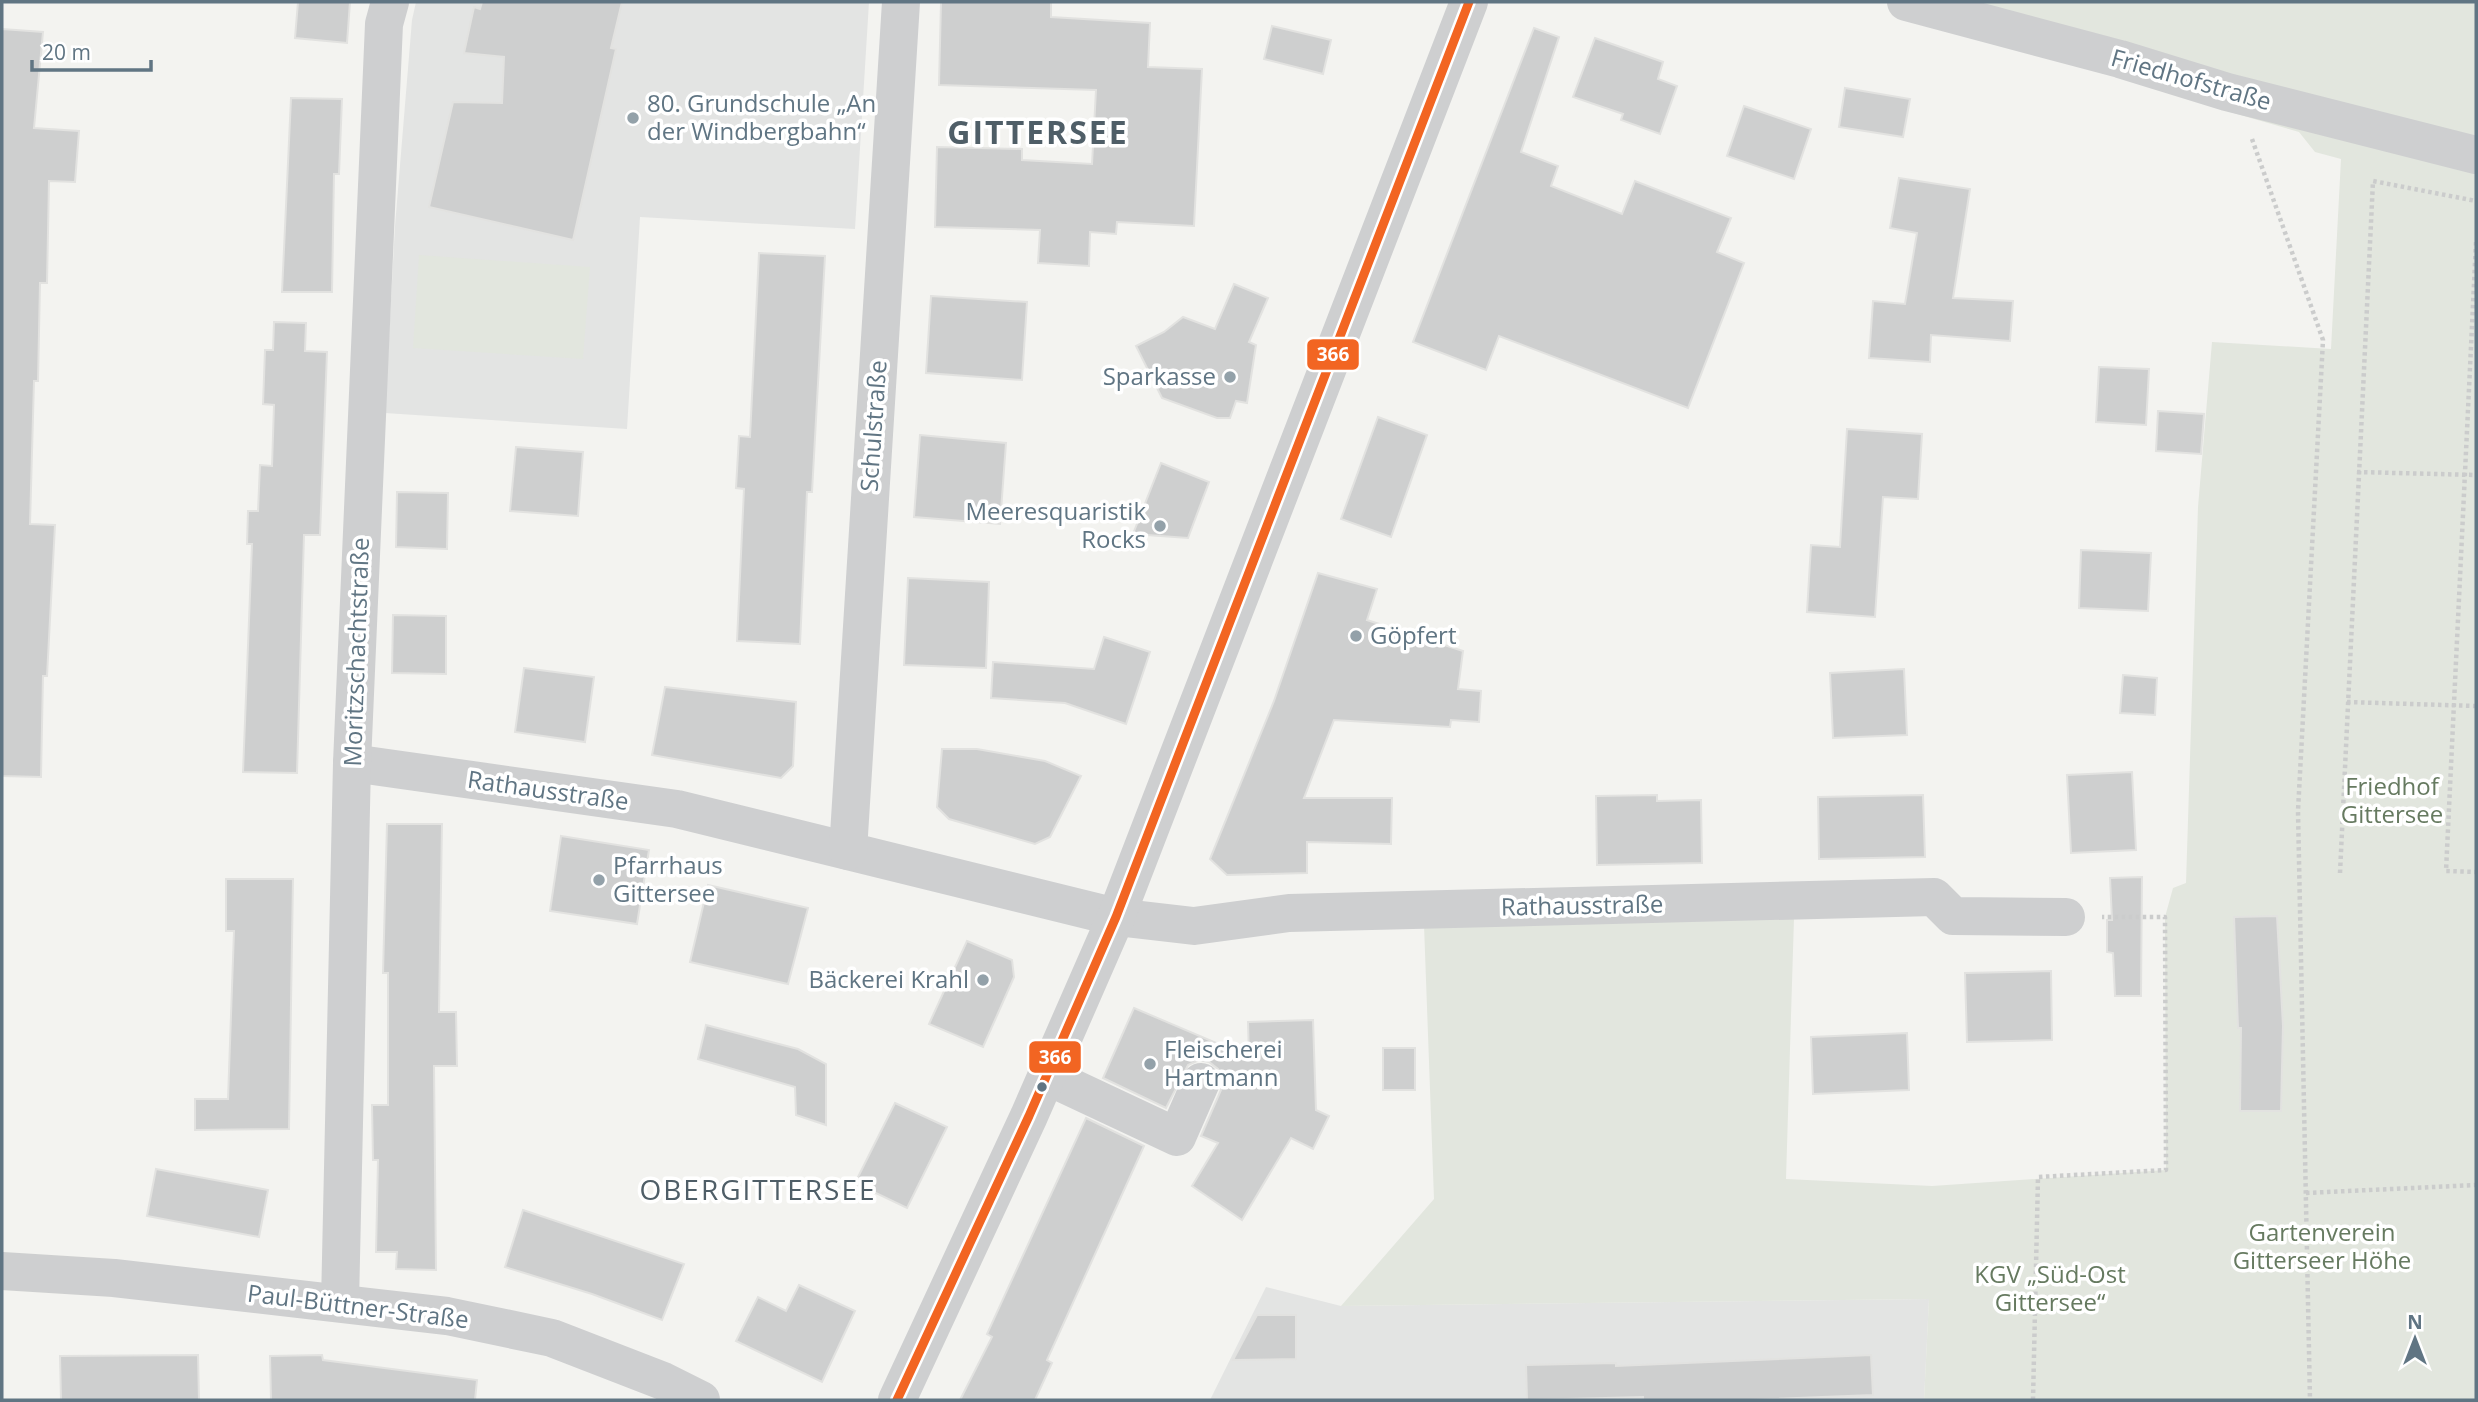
<svg xmlns="http://www.w3.org/2000/svg" width="2478" height="1402" font-family="'Open Sans',sans-serif">
<style>
.built{fill:#e3e4e3}
.green{fill:#e2e6de}
.building{fill:#cecfcf;stroke:#e2e2e0;stroke-width:2}
.lines{fill:none;stroke-linecap:round;stroke-linejoin:round}
.path{stroke:#cbcccc;stroke-width:4.5;stroke-dasharray:3.5 3.5;stroke-linecap:butt}
.minor{stroke:#cecfd0;stroke-width:38}
.bus-1-casing{stroke:#fff;stroke-width:14}
.bus-1{stroke:#f26522;stroke-width:9}
.poi-dot{fill:#93a1a9;stroke:#fff;stroke-width:2.5}
.bus-dot{fill:#607583;stroke:#fff;stroke-width:2.5}
.labels{text-anchor:middle;stroke-width:7;stroke-linejoin:round;paint-order:stroke}
.street-label{font-size:24px;fill:#607583;stroke:#fff}
.poi-label{font-size:24px;fill:#607583;stroke:#fff;text-anchor:start}
.park-label{font-size:24px;fill:#667a60;stroke:#fff}
.quarter-label{font-size:28px;letter-spacing:2px;fill:#4f5e67;stroke:#fff}
.district-label{font-size:32px;font-weight:bold;letter-spacing:2px;fill:#4f5e67;stroke:#fff}
.line-badge{stroke:#fff;stroke-width:2.5}
.badge-label{font-size:19px;text-anchor:middle;font-weight:bold;fill:#fff}
</style>
<rect width="100%" height="100%" fill="#f3f3f0"/>
<g class="built">
<polygon points="416,2 869,2 855,229 640,217 627,429 385,413 395,226 412,20"/>
<polygon points="1266,1287 1341,1306 1929,1299 1924,1400 1210,1400"/>
</g>
<g class="green">
<polygon points="1977,2 2476,2 2476,1400 1924,1400 1929,1299 1341,1306 1434,1199 1424,925 1794,918 1786,1179 1932,1186 2166,1170 2165,917 2173,888 2186,883 2198,507 2212,342 2331,349 2341,159 2315,152 2299,132 2230,112"/>
<polygon points="419,255 590,267 583,359 413,348"/>
</g>
<g class="building">
<polygon points="298,2 350,2 347,43 295,38"/>
<polygon points="482,2 622,2 611,48 616,49 573,240 429,207 453,102 502,103 504,57 464,53 474,7 480,9"/>
<polygon points="941,2 1051,2 1051,17 1150,23 1148,67 1202,69 1194,226 1117,222 1116,234 1090,232 1089,266 1038,263 1040,230 935,227 937,147 1022,149 1022,160 1092,164 1096,90 939,85"/>
<polygon points="1272,26 1331,40 1323,74 1264,59"/>
<polygon points="1534,28 1559,37 1521,152 1558,166 1551,186 1622,214 1635,181 1731,218 1717,252 1744,263 1688,408 1499,336 1486,370 1413,342"/>
<polygon points="2,29 43,32 34,128 79,131 75,182 49,181 47,283 40,283 38,381 34,381 30,524 55,525 47,676 43,676 41,777 2,776"/>
<polygon points="1595,38 1663,62 1658,79 1677,86 1660,134 1621,120 1623,114 1573,97"/>
<polygon points="1845,88 1910,99 1903,137 1839,127"/>
<polygon points="291,98 342,99 339,174 334,174 332,292 282,292"/>
<polygon points="1744,106 1811,129 1794,179 1727,156"/>
<polygon points="1899,178 1970,189 1953,298 2013,301 2010,341 1931,335 1930,362 1869,358 1873,301 1905,304 1917,233 1890,228"/>
<polygon points="759,253 825,256 812,492 807,492 800,644 737,641 744,489 736,488 739,436 750,437"/>
<polygon points="1234,284 1268,298 1249,342 1256,345 1247,403 1236,401 1230,418 1217,418 1162,398 1136,346 1164,332 1183,317 1215,329"/>
<polygon points="931,296 1027,302 1022,380 926,373"/>
<polygon points="274,322 306,323 305,351 327,352 320,535 304,535 297,773 243,772 252,544 247,544 248,511 258,511 260,465 272,466 274,405 263,404 265,350 273,350"/>
<polygon points="2099,367 2149,369 2146,425 2096,422"/>
<polygon points="2158,411 2204,414 2201,454 2156,451"/>
<polygon points="1378,417 1427,435 1391,537 1341,519"/>
<polygon points="1847,429 1922,434 1918,499 1883,497 1875,617 1807,612 1811,545 1840,547"/>
<polygon points="920,435 1006,443 1000,524 914,517"/>
<polygon points="516,447 583,452 578,516 510,511"/>
<polygon points="1161,463 1209,482 1188,538 1133,534"/>
<polygon points="397,492 448,493 447,549 396,547"/>
<polygon points="2081,550 2151,553 2148,611 2079,608"/>
<polygon points="1318,573 1377,589 1367,620 1463,651 1458,689 1481,691 1479,722 1451,720 1450,727 1334,720 1304,798 1392,798 1391,844 1307,842 1307,873 1227,875 1210,859 1274,701"/>
<polygon points="908,578 989,582 986,668 904,665"/>
<polygon points="393,615 446,616 446,674 392,673"/>
<polygon points="1104,637 1150,652 1126,724 1065,703 991,698 993,662 1094,669"/>
<polygon points="524,668 594,677 585,742 515,732"/>
<polygon points="1904,669 1907,735 1833,738 1830,673"/>
<polygon points="2123,675 2157,678 2155,715 2120,713"/>
<polygon points="665,687 796,702 793,766 781,778 652,755"/>
<polygon points="942,749 977,749 1045,761 1081,776 1050,837 1035,844 949,819 937,807"/>
<polygon points="2132,772 2136,850 2071,853 2067,775"/>
<polygon points="1657,795 1657,801 1701,800 1702,863 1597,865 1596,796"/>
<polygon points="1923,795 1925,857 1819,859 1818,797"/>
<polygon points="387,824 442,824 439,1012 456,1012 457,1066 434,1066 436,1270 396,1269 397,1252 376,1252 378,1160 373,1160 372,1105 388,1105 388,973 383,973"/>
<polygon points="561,836 649,850 637,924 550,911"/>
<polygon points="2142,877 2141,996 2115,996 2113,953 2107,952 2107,920 2112,920 2110,878"/>
<polygon points="226,879 293,879 289,1129 195,1130 195,1099 228,1099 234,931 226,931"/>
<polygon points="708,885 808,908 788,984 690,962"/>
<polygon points="2277,916 2283,1026 2281,1111 2240,1111 2241,1028 2238,1028 2234,917"/>
<polygon points="967,941 1012,960 1014,977 983,1047 929,1024"/>
<polygon points="2051,971 2052,1040 1967,1042 1965,973"/>
<polygon points="1134,1008 1249,1057 1248,1022 1313,1020 1316,1110 1329,1116 1313,1149 1291,1138 1242,1220 1192,1186 1218,1143 1201,1136 1221,1090 1223,1079 1218,1069 1209,1062 1199,1060 1188,1065 1166,1108 1103,1078"/>
<polygon points="706,1025 798,1049 826,1064 826,1125 796,1115 795,1087 698,1059"/>
<polygon points="1907,1033 1909,1090 1813,1094 1811,1037"/>
<rect x="1383" y="1048" width="32" height="42"/>
<polygon points="895,1103 947,1127 907,1208 855,1183"/>
<polygon points="1086,1118 1144,1146 1047,1360 1052,1363 1035,1400 960,1400 992,1337 987,1334"/>
<polygon points="156,1169 268,1190 259,1237 147,1216"/>
<polygon points="523,1210 684,1264 662,1320 592,1294 505,1267"/>
<polygon points="799,1285 855,1311 822,1382 736,1341 758,1297 786,1311"/>
<polygon points="1257,1315 1296,1315 1296,1359 1233,1360"/>
<polygon points="198,1355 199,1400 61,1400 60,1356"/>
<polygon points="322,1355 323,1360 477,1380 475,1400 271,1400 270,1356"/>
<polygon points="1871,1355 1873,1395 1749,1400 1643,1400 1643,1397 1527,1400 1526,1365 1616,1363 1616,1366"/>
</g>
<g class="lines">
<g class="path">
<polyline points="2252,139 2323,340 2298,811 2310,1400"/>
<polyline points="2476,242 2446,871 2476,872"/>
<polyline points="2357,472 2476,475"/>
<polyline points="2347,702 2476,706"/>
<polyline points="2340,873 2373,181 2476,201"/>
<polyline points="2306,1193 2476,1185"/>
<polyline points="2033,1400 2038,1177 2166,1170 2165,917 2102,917"/>
</g>
<g class="minor">
<polyline points="1906,2 2120,59 2227,92 2476,155"/>
<polyline points="352,763 677,809 1116,917 1194,926 1289,913 1934,897 1953,916 2066,917"/>
<polyline points="848,851 901,2"/>
<polyline points="1047,1076 1177,1137 1201,1082"/>
<polyline points="2,1271 114,1278 447,1316 552,1338 663,1381 701,1400"/>
<polyline points="340,1303 352,763 384,24 390,2"/>
<polyline points="897,1400 1029,1116 1116,917 1469,2"/>
</g>
<g class="bus-1-casing">
<polyline id="bus-1" points="897,1400 1029,1116 1116,917 1469,2"/>
</g>
<use href="#bus-1" class="bus-1"/>
</g>
<g class="poi-dot">
<circle cx="633" cy="118" r="7"/>
<circle cx="1230" cy="377" r="7"/>
<circle cx="1160" cy="526" r="7"/>
<circle cx="1356" cy="636" r="7"/>
<circle cx="599" cy="880" r="7"/>
<circle cx="983" cy="980" r="7"/>
<circle cx="1150" cy="1064" r="7"/>
</g>
<circle class="bus-dot" cx="1042" cy="1087" r="6"/>
<g class="labels">
<g class="street-label">
<text transform="translate(2191 80) rotate(16)" y="8">Friedhofstraße</text>
<text transform="translate(874 426) rotate(-86)" y="8">Schulstraße</text>
<text transform="translate(357 652) rotate(-88)" y="8">Moritzschachtstraße</text>
<text transform="translate(548 791) rotate(8)" y="8">Rathausstraße</text>
<text transform="translate(1582 906) rotate(-1)" y="8">Rathausstraße</text>
<text transform="translate(358 1307) rotate(7)" y="8">Paul-Büttner-Straße</text>
</g>
<g class="poi-label">
<text x="647" y="112">80. Grundschule „An<tspan x="647" dy="28">der Windbergbahn“</tspan></text>
<text x="1216" y="385" text-anchor="end">Sparkasse</text>
<text x="1146" y="520" text-anchor="end">Meeresquaristik<tspan x="1146" dy="28">Rocks</tspan></text>
<text x="1370" y="644">Göpfert</text>
<text x="613" y="874">Pfarrhaus<tspan x="613" dy="28">Gittersee</tspan></text>
<text x="969" y="988" text-anchor="end">Bäckerei Krahl</text>
<text x="1164" y="1058">Fleischerei<tspan x="1164" dy="28">Hartmann</tspan></text>
</g>
<g class="park-label">
<text x="2392" y="795">Friedhof<tspan x="2392" dy="28">Gittersee</tspan></text>
<text x="2322" y="1241">Gartenverein<tspan x="2322" dy="28">Gitterseer Höhe</tspan></text>
<text x="2050" y="1283">KGV „Süd-Ost<tspan x="2050" dy="28">Gittersee“</tspan></text>
</g>
<g class="quarter-label">
<text x="758" y="1200">OBERGITTERSEE</text>
</g>
<g class="district-label">
<text x="1038" y="144">GITTERSEE</text>
</g>
</g>
<g class="line-badge">
<rect x="1306" y="338" width="54" height="33" rx="7" fill="#f26522"/>
<rect x="1028" y="1040" width="54" height="34" rx="7" fill="#f26522"/>
</g>
<g class="badge-label">
<text x="1333" y="361">366</text>
<text x="1055" y="1064">366</text>
</g>
<rect width="2478" height="1402" fill="none" stroke="#607583" stroke-width="7"/>
<g transform="translate(2415 1339)" stroke="#ffffff" stroke-width="5" paint-order="stroke">
<path d="M0-5L12 26L0 18L-12 26Z" fill="#607583"/>
<text y="-10" font-size="19" font-weight="bold" text-anchor="middle" fill="#607583">N</text>
</g>
<path d="M32 60v10h119v-10" fill="none" stroke="#607583" stroke-width="3.5"/>
<text x="42" y="60" font-size="21" fill="#607583" stroke="#ffffff" stroke-width="5" paint-order="stroke">20 m</text>
</svg>
